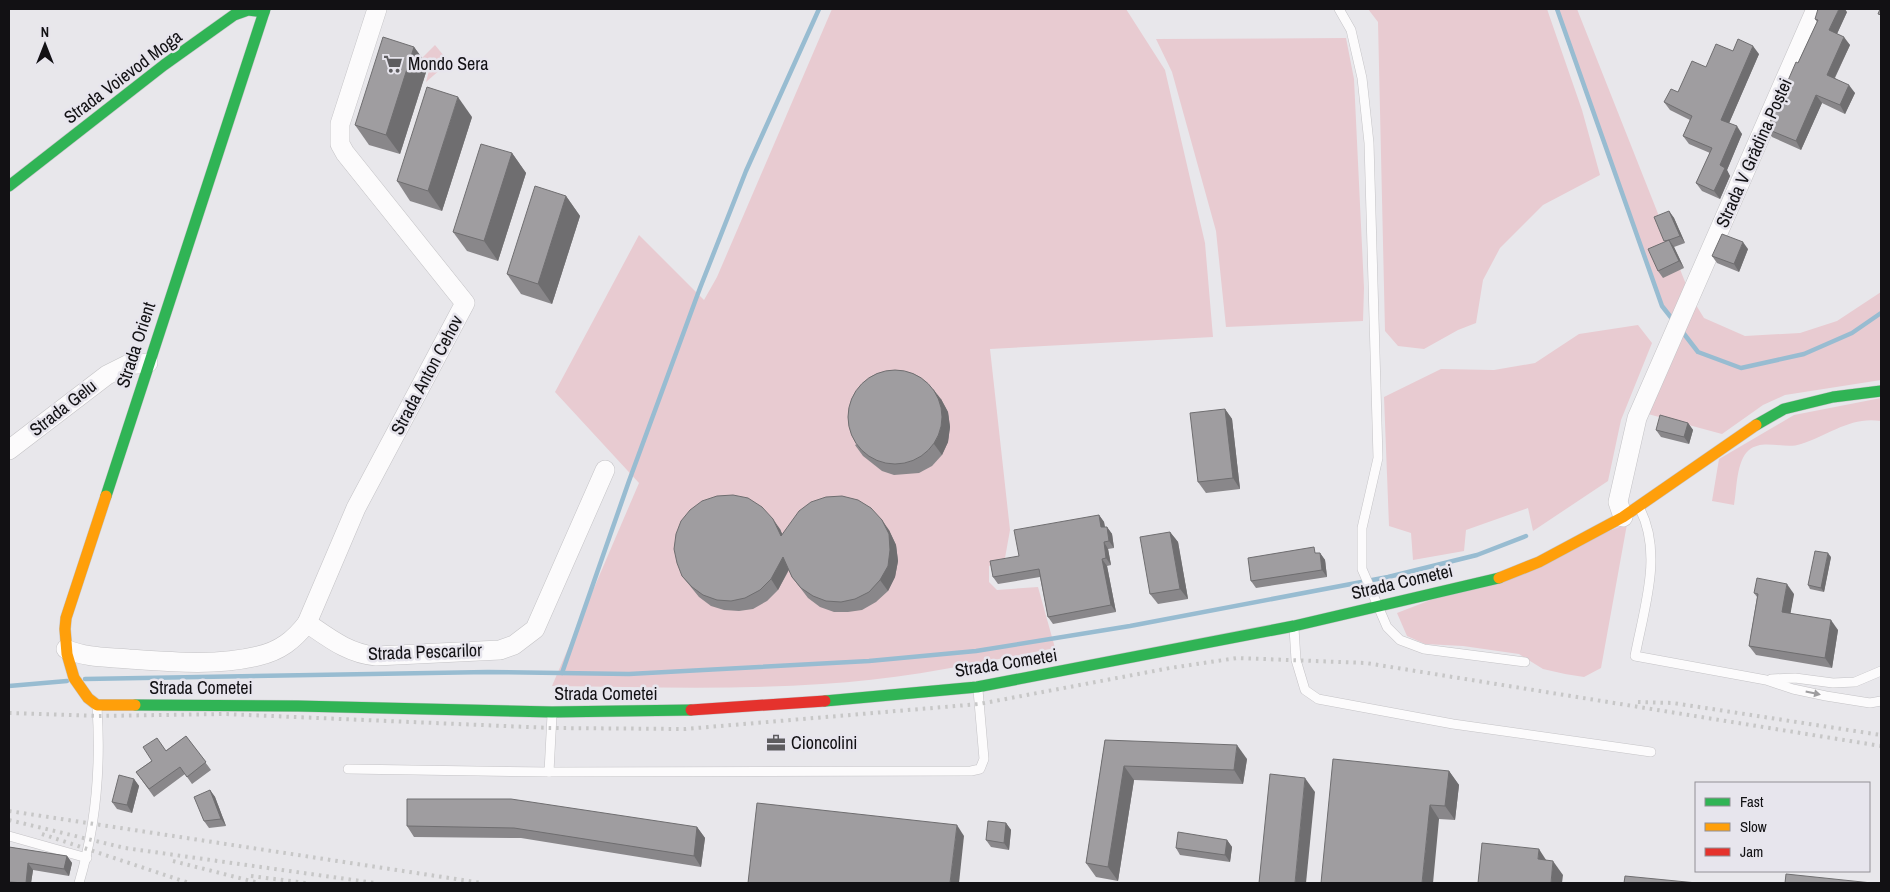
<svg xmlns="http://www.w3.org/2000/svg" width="1890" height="892" font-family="'Archivo Narrow',sans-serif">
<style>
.green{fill:#e8cbd1}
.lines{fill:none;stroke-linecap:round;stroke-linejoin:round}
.stream{stroke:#98bcd1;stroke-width:4.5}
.lane-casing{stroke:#c4c3c6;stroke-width:10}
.street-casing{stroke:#c4c3c6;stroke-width:20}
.fast-casing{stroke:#c4c3c6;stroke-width:12}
.slow-casing{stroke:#c4c3c6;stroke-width:12}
.jam-casing{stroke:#c4c3c6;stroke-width:12}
.lane{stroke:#fcfbfc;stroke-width:9}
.street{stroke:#fcfbfc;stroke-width:19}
.fast{stroke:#30b455;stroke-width:11}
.slow{stroke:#ff9f0a;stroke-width:11}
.jam{stroke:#e5322d;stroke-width:11}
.rail{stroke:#c7c7c7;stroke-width:4;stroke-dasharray:2.5 5;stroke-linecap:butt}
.wall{fill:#89878a}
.shaded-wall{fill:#6f6e70}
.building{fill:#9f9da0;stroke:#6f6e70}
.oneway{fill:#9e9d9f}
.labels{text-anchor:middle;stroke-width:5;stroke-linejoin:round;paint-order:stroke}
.poi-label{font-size:18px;fill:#121114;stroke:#e7e5ed;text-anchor:start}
.street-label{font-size:18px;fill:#121114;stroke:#e7e5ed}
</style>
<rect width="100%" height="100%" fill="#e8e7eb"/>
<g class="green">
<path d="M832,9H1126L1165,70L1205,243L1213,337L990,349L1010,530L1005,558L989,566V582L997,590L1038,587L1055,648C978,663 900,680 822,684C732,690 642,687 552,686L639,483L555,392L639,235L704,300L717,277Z"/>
<polygon points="1368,9 1547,9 1582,110 1600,175 1543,205 1500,248 1483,280 1476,323 1458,330 1424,349 1398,346 1385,331 1378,22"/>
<polygon points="1557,9 1577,9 1691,297 1704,318 1745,336 1800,333 1837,321 1881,292 1881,380 1785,395 1763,405 1722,434 1648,414 1676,327 1662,306"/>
<polygon points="1346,38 1354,79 1364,288 1363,321 1226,327 1216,231 1172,72 1156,39"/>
<polygon points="435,45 449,62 426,82 430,67 417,63"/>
<polygon points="1638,325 1652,343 1621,420 1608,481 1533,531 1528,508 1466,530 1464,551 1413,560 1411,533 1389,526 1384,397 1441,369 1494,370 1535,363 1579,334"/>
<path d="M1881,398V421C1851,416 1829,435 1801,444C1785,450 1763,438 1749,450C1736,461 1737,489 1734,505L1712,501L1719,459L1794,415Z"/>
<polygon points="1627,524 1601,668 1584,677 1565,674 1543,669 1519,654 1463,646 1425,644 1407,636 1397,613"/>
</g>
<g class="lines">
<g class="stream">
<polyline points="1557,9 1662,306 1673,320"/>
<polyline points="1681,330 1698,352 1741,368 1804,354 1852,333 1881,313"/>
<polyline points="562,673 629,481 700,288 746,171 819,9"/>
<polyline points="85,679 488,672 629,674 869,661 976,651 1130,626 1388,577 1477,555 1526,536"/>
<polyline points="9,686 67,681"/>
</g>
<g class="lane-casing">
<g id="lane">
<polyline points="1339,9 1351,30 1362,78 1369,143 1378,458 1362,528 1362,569 1387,627 1400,640 1424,649 1525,662"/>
<path d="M1640,509C1663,554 1644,608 1635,656L1766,680L1793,689L1826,696L1870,703L1881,701"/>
<polyline points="1294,628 1296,660 1305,690 1318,699 1453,724 1651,752"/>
<polyline points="1771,679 1795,678 1833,683 1855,682 1881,671"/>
<polyline points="348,769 549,772 552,715"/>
<polyline points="549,772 971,771 980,769 984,759 978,690"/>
<polyline points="9,836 87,858"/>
<path d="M79,883C96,826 101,767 97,707"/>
</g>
</g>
<g class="street-casing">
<g id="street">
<polyline points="9,450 107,375 127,365 148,363"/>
<polyline points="1623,517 1618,502 1637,418 1816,9"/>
<polyline points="307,623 356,508 465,303 345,153 340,144 340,124 377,9"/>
<path d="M66,649C86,658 108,657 129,659C172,662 217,666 258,656C280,651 294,640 307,623C329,638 349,654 376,656L500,650L514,645L535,629L605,470"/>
</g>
</g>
<g class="fast-casing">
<g id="fast">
<polyline points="9,186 164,65 234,15 248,10 264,12"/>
<polyline points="1756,425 1784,409 1833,397 1881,391"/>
<polyline points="106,496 265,9"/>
<polyline points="825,701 977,687 1294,626 1499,578"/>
<polyline points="135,705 298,706 552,712 691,710"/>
</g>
</g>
<g class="slow-casing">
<g id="slow">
<polyline points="106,496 66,618 65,629 67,654 74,678 88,698 97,705 135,705"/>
<polyline points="1499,578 1539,562 1623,517 1756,425"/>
</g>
</g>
<g class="jam-casing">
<polyline id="jam" points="691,710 825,701"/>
</g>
<use href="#lane" class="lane"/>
<use href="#street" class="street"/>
<use href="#fast" class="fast"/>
<use href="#slow" class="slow"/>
<use href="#jam" class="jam"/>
<g class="rail">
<polyline points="1638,702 1673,703 1881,735"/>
<polyline points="9,713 98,716 225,714 551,728 685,729 979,704 1170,668 1237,658 1366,663 1881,746"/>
<polyline points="9,811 482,883"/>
<polyline points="9,820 125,848 375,883"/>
<polyline points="42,834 189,883"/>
<polyline points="173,861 259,883"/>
<polyline points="251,876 306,883"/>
</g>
</g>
<g class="wall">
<polygon points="1847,12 1837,34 1850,45 1835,78 1855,93 1845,114 1822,103 1801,150 1772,137 1767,129 1798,63 1817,22 1815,19"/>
<polygon points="414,47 428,66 400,154 369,145 355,125"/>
<polygon points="1733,51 1759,54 1729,123 1742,134 1727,170 1730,176 1720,199 1702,191 1696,183 1710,153 1689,144 1683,136 1690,120 1670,110 1664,102 1678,92 1706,67"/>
<polygon points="472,117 442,211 410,201 397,181"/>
<polygon points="512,153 526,173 498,261 467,251 453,232"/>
<polygon points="566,196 580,216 552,304 521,294 507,274"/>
<polygon points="1669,211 1674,218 1685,243 1674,247 1684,268 1663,278 1658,271 1665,242"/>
<polygon points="1748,249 1739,272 1717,263 1712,256"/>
<polygon points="941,399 948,412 950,427 948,442 942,455 932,466 919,473 894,475 882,471 863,456 855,445"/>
<polygon points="1225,409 1232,419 1240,489 1206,493 1198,482"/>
<polygon points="1688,423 1693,430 1689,444 1661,437 1656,430"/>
<polygon points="1099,515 1104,522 1105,527 1107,527 1112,534 1114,548 1108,549 1111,565 1107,566 1116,612 1053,624 1048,617 1040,577 998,584 993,577 1019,556"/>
<polygon points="780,529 782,534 889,530 896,545 898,561 895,577 888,591 876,602 862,610 848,612 834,612 820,607 808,598 792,577 789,570 778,590 767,601 753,609 739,611 724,610 711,606 699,597 682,576"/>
<polygon points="1170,532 1178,542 1188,599 1158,604 1150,594"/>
<polygon points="1318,553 1320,553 1325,560 1327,577 1256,588 1251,581"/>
<polygon points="1831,557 1824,592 1810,589 1808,585"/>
<polygon points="1754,593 1794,594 1790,613 1838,630 1832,668 1756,655 1749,646 1757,597"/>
<polygon points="186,736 211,770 192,784 185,774 154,797 136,772"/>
<polygon points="1105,740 1247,759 1243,784 1134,780 1118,881 1096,877 1086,863"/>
<polygon points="1449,771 1459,785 1455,820 1439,819 1321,883"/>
<polygon points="134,779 139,786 132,813 117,809 112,802"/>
<polygon points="210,790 215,797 226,826 209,828 204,821"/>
<polygon points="1006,823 1011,830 1009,850 991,847 986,840"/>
<polygon points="407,826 697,827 705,838 701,867 521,838 414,837"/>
<polygon points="1227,840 1232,847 1230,862 1180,855 1176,848"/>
<polygon points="9,847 67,856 72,863 69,876 33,870 31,883 9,883"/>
</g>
<g class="shaded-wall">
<polygon points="1839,9 1845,9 1847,12 1835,38 1829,30"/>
<polygon points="1844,37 1850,45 1832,83 1827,75"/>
<polygon points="1753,46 1759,54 1727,128 1721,120"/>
<polygon points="414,47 428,66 400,154 386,135"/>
<polygon points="1849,85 1855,93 1845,114 1840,105"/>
<polygon points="1816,95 1822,103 1801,150 1796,141"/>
<polygon points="458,97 472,117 442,211 428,191"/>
<polygon points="1737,126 1742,134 1727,170 1730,176 1720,199 1714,191 1720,165"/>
<polygon points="512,153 526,173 498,261 484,241"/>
<polygon points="566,196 580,216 552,304 538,284"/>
<polygon points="1669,211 1674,218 1685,243 1680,236"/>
<polygon points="1669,240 1674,247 1684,268 1679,261"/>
<polygon points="1743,242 1748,249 1739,272 1734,264"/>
<polygon points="933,389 941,399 948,412 950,427 948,442 942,455 934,444"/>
<polygon points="1225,409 1232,419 1240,489 1233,478"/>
<polygon points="1688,423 1693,430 1689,444 1684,437"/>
<polygon points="1099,515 1104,522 1106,534 1101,527"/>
<polygon points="773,519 780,529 788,547 781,536"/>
<polygon points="882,520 889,530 896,545 898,561 895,577 888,591 880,580"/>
<polygon points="1107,527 1112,534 1114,548 1109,541"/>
<polygon points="1170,532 1178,542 1188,599 1180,589"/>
<polygon points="1104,542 1108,549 1111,565 1106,558"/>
<polygon points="1320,553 1325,560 1327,577 1322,570"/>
<polygon points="1828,553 1831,557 1824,592 1821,588"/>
<polygon points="783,557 790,567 778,590 771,579"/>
<polygon points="1102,559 1107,566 1116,612 1111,605"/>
<polygon points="1787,584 1794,594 1789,622 1782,612"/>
<polygon points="1831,620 1838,630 1832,668 1825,658"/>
<polygon points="1237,745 1247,759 1243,784 1234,770"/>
<polygon points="1124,766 1134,780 1118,881 1108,867"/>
<polygon points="1449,771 1459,785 1455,820 1445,806"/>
<polygon points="1305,778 1315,792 1306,883 1295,883"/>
<polygon points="134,779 139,786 132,813 127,805"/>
<polygon points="210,790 215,797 226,826 221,819"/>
<polygon points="1430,805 1439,819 1433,883 1422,883"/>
<polygon points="1006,823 1011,830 1009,850 1004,843"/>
<polygon points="957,825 964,836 959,883 950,883"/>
<polygon points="697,827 705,838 701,867 694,856"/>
<polygon points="1227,840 1232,847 1230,862 1225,855"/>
<polygon points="1539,849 1548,863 1538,859"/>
<polygon points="67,856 72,863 69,876 64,869"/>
<polygon points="1553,861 1563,875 1562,883 1551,883"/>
<polygon points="28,863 33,870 31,883 26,883"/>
</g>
<g class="building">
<polygon points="1818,9 1839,9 1829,30 1844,37 1827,75 1849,85 1840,105 1816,95 1796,141 1767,129 1796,62 1798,63 1818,20 1815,19"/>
<polygon points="1880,9 1881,9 1881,15 1878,14"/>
<polygon points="383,37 414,47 386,135 355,125"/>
<polygon points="1738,39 1753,46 1721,120 1737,126 1720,165 1725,168 1714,191 1696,183 1712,148 1683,136 1692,116 1664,102 1671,89 1678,92 1692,61 1706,67 1716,44 1733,51"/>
<polygon points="427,87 458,97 428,191 397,181"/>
<polygon points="481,144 512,153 484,241 453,232"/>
<polygon points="535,186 566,196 538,284 507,274"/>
<polygon points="1669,211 1680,236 1669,240 1679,261 1658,271 1648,249 1669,240 1664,241 1654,217"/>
<polygon points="1722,234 1743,242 1734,264 1712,256"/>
<circle cx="895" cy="417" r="47"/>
<polygon points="1225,409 1233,478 1198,482 1190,413"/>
<polygon points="1660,415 1688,423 1684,437 1656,430"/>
<polygon points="733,495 748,498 762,507 773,519 781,536 799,511 811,502 826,497 842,496 858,500 871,508 882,520 889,534 890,550 888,566 880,580 869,592 855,599 841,602 826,601 813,596 801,588 792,577 783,557 771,579 760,590 745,598 731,601 717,600 703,595 692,587 682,576 677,563 674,549 676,534 681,521 690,510 702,501 717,496"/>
<polygon points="1099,515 1101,527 1107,527 1109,541 1104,542 1106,558 1102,559 1111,605 1048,617 1039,569 993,577 990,561 1019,556 1014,530"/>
<polygon points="1170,532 1180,589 1150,594 1140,537"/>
<polygon points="1314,547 1315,553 1320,553 1322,570 1251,581 1248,558"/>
<polygon points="1815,551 1828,553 1821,588 1808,585"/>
<polygon points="1757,578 1787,584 1782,612 1831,620 1825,658 1749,646 1758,594 1754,593"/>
<polygon points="186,736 206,762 187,777 180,767 149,789 136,772 152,761 143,747 157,738 166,751"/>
<polygon points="1105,740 1237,745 1234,770 1124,766 1108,867 1086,863"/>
<polygon points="1333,759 1449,771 1445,806 1430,805 1422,883 1321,883"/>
<polygon points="1270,774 1305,778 1295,883 1259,883"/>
<polygon points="119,775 134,779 127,805 112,802"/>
<polygon points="210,790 221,819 204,821 194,797"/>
<polygon points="407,799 511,799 697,827 694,856 514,828 407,826"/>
<polygon points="757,803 957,825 950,883 748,883"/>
<polygon points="988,821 1006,823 1004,843 986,840"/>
<polygon points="1178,832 1227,840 1225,855 1176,848"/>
<polygon points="1482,843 1539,849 1538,859 1553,861 1551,883 1478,883"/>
<polygon points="9,847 67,856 64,869 28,863 26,883 9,882"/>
<polygon points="1786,874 1872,883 1785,883"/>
<polygon points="1625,876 1697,883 1624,883"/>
</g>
<defs><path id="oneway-solid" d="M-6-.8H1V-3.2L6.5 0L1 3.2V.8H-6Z" transform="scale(1.25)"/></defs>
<use class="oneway" href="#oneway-solid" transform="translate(1813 693) rotate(12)"/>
<defs>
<g id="supermarket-bare" transform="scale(1.5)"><path d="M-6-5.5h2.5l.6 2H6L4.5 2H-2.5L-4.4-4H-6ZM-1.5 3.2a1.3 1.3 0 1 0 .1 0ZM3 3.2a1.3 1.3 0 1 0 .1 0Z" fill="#5d5c5f" stroke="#e7e5ed" stroke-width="2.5" paint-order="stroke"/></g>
<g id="office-bare" transform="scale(1.5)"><path d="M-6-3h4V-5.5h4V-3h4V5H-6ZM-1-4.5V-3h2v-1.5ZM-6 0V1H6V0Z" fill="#5d5c5f" stroke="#e7e5ed" stroke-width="2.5" paint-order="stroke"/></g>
</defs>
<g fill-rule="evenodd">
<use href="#supermarket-bare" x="393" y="64"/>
<use href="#office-bare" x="776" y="743"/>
</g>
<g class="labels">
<g class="poi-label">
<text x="408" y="70">Mondo Sera</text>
<text x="791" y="749">Cioncolini</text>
</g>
<g class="street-label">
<text transform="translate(123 77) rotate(-37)" y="6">Strada Voievod Moga</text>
<text transform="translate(1754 153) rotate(-66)" y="6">Strada V Grădina Poștei</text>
<text transform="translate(136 345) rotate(-72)" y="6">Strada Orient</text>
<text transform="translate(427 375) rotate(-62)" y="6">Strada Anton Cehov</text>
<text transform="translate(63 408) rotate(-38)" y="6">Strada Gelu</text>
<text transform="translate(1402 582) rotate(-13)" y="6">Strada Cometei</text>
<text transform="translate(425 652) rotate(-2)" y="6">Strada Pescarilor</text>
<text transform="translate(1006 663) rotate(-9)" y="6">Strada Cometei</text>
<text x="201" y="694">Strada Cometei</text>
<text x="606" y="700">Strada Cometei</text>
</g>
</g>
<rect width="1890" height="892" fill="none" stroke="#121114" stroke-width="20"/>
<rect x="1695" y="782" width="175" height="90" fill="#e7e5ed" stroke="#929096"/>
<rect x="1705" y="798" width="25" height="8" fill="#30b455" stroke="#929096"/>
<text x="1740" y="807" font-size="15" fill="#121114">Fast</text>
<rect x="1705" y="823" width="25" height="8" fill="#ff9f0a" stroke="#929096"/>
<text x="1740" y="832" font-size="15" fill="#121114">Slow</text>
<rect x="1705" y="848" width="25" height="8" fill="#e5322d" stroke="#929096"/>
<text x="1740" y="857" font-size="15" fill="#121114">Jam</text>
<g transform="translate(45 45)" stroke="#e7e5ed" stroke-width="4" paint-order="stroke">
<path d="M0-4L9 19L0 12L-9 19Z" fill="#121114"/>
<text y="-8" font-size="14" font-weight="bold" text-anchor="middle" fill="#121114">N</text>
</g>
</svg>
